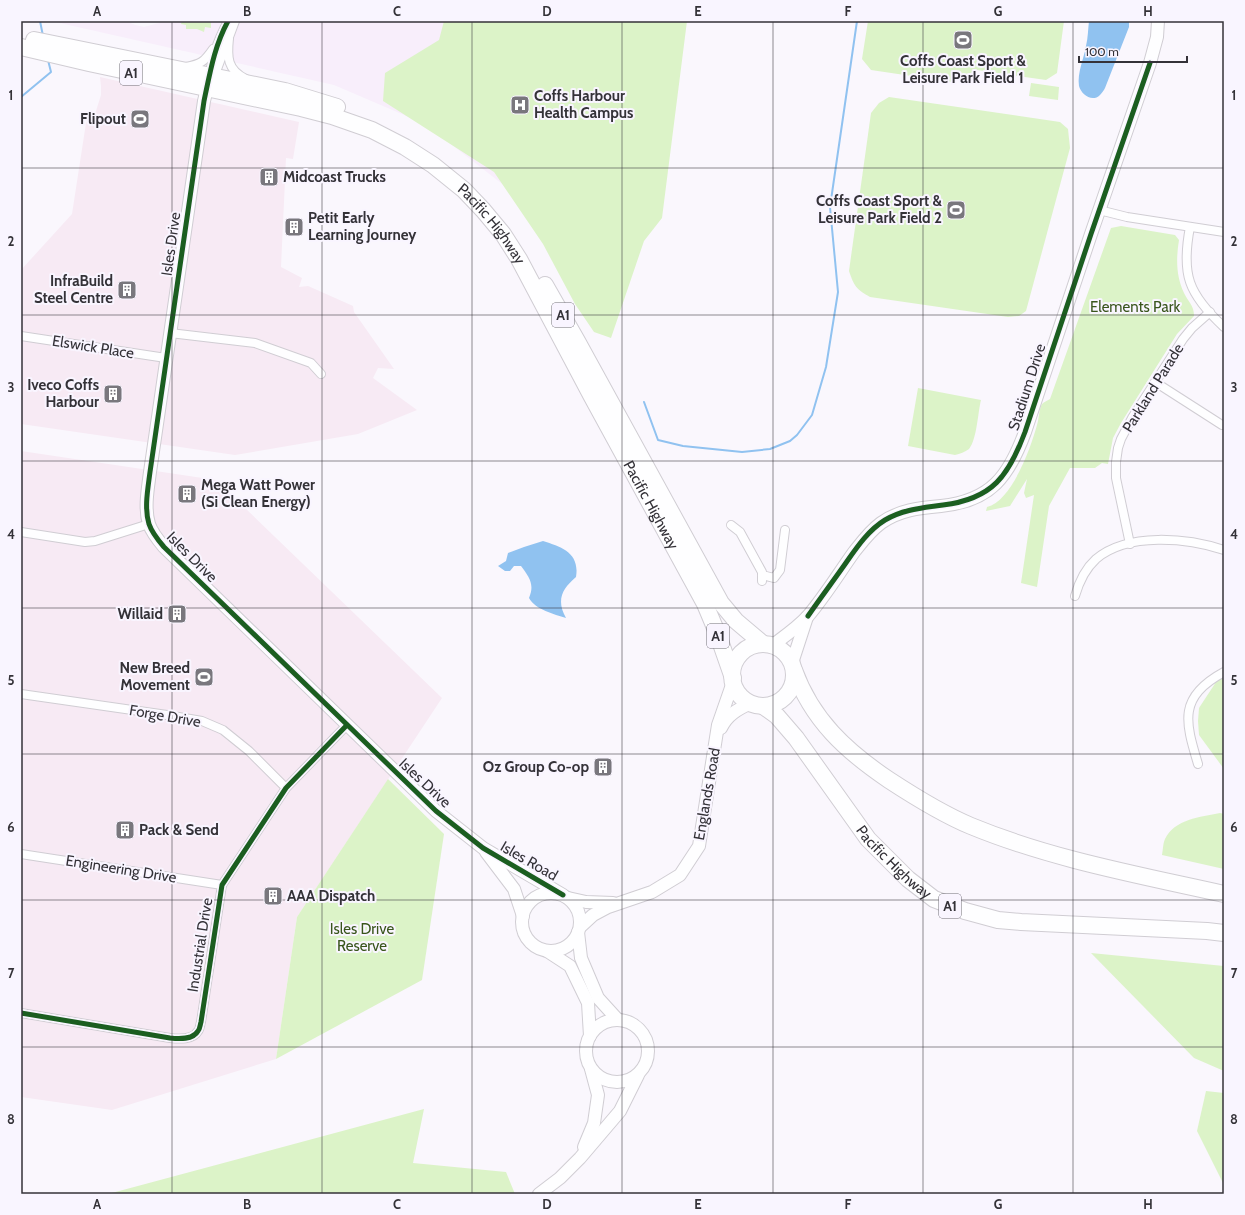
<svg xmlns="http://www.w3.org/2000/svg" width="1245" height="1215" font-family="Cabin,sans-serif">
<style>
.industrial{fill:#f7eaf4}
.medical{fill:#f8eefb}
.green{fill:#dcf3c8}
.water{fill:#90c2f0}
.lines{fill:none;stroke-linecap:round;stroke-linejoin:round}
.stream{stroke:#90c2f0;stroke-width:2}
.street-casing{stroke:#d0cdd3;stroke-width:10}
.secondary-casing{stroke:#d0cdd3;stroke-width:14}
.highway-casing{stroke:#d0cdd3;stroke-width:18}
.street{stroke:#fefeff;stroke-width:8}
.secondary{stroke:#fefeff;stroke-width:12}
.highway{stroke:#fefeff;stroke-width:16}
.cycleway-casing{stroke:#f9f5ff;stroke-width:8}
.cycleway{stroke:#1b5e20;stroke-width:5}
.grid{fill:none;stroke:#343238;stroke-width:1;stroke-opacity:0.55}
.labels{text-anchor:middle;stroke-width:4;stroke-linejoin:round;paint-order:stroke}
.shield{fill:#f9f5ff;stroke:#6f6c74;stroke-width:1}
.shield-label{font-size:14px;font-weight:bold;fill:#343238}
.poi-label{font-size:15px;font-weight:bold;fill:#343238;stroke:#f9f5ff;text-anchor:end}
.street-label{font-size:15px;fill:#343238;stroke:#f9f5ff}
.park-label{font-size:15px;fill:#39551c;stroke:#f9f5ff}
.neatline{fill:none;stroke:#343238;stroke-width:1.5}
.grid-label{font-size:13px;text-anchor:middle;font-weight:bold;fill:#343238}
</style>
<rect width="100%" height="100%" fill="#faf7fd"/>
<g class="industrial">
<polygon points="100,77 299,122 293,159 286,158 281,267 302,278 299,287 308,286 353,306 354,312 394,369 378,368 373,378 417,410 358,434 235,455 21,424 21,270 72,214 86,123 96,111 101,95 101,86"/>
<polygon points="21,451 216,480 442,698 297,917 276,1059 112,1110 21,1097"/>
</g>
<polygon class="medical" points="51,21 126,21 135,25 144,27 159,23 161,21 674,21 510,190 425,124 334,85"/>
<g class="green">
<polygon points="182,21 211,21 211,28 205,27 204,32 197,29 186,29 186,25 181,24"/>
<polygon points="444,21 687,21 662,218 644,241 611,338 594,332 575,304 543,244 494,172 383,101 385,73 439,40"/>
<polygon points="868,21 1064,21 1057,73 1046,80 977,70 952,82 871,70 862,59"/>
<polygon points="1031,83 1059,87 1058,100 1029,96"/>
<path d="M889,97L1060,122L1068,129L1070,148L1026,311L1019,316L1008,317L870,297C856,289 854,286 849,271L871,113L879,103Z"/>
<path d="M1121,226L1175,235L1179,240C1176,258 1176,276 1184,293C1188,302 1194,305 1194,316L1177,334L1121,423L1113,438L1108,464L1102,463L1095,468H1070L1049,506L1037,587L1021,583L1034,495L1026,498L1024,493L1027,479L1010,506L986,511L987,507C1012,501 1031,447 1037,425C1039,419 1039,409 1042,404C1044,402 1048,400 1050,399L1111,228Z"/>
<path d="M918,388L981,400C978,411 977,440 969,449C965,452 960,454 955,455L908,446Z"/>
<polygon points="1224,676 1224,769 1199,735 1198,721 1199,708 1218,679"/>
<polygon points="388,779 444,834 422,980 276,1059 297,917"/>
<path d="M1220,813L1224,814V869L1162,855C1163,850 1163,843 1165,839C1175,819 1200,817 1220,813Z"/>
<polygon points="1091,953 1224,966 1224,1071 1194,1058"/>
<polygon points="1206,1091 1224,1093 1224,1185 1197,1131"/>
<polygon points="424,1109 413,1163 506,1172 515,1194 108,1194"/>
</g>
<g class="water">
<path d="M1089,21H1129V27L1105,88C1104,90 1102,93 1100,95C1092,103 1081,94 1079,86C1077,73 1084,58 1086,46C1088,38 1088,29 1089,21Z"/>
<path d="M543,541C562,547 580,553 576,577C562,589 556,600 566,618C554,614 536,610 529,598C535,584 529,577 521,566H514L510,571H505L498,566L506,561L508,553L524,547Z"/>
</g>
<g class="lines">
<g class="stream">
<polyline points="40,21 43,36"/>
<polyline points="21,97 51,72 48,60"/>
<polyline points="644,402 658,440 683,446 742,452 770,449 790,441 797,435 812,415 826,367 838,292 830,207 857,21"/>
</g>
<g class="street-casing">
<g id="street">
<path d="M229,38C227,57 227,70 246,79"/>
<path d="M186,67C201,64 204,62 213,49"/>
<polyline points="210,76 217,69 235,21"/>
<path d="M210,76C211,57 219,38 228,21"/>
<polyline points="1099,210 1127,217 1224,232"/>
<path d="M1190,227C1181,274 1188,294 1224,327"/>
<polyline points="170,333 255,343 311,363 321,374"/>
<polyline points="21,336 166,358"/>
<polyline points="1155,382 1222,425"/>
<polyline points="731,525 740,532 762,572 762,581"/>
<polyline points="21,532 85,542 95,541 149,524"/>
<polyline points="1130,544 1116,478 1116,462 1118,448 1121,439 1132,418 1183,339 1192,328 1210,312"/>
<polyline points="762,575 774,578 780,570 785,530"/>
<path d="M1075,596C1079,582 1085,569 1096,559C1128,532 1187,538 1224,550"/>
<polyline points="21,694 167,715 202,721 223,730 249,751 286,788"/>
<path d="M1198,764C1185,721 1178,697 1224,672"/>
<polyline points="21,854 222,885"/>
<path d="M21,1013L170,1038C179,1039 193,1040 198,1031C200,1029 200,1025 201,1022L222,885L286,788L347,725"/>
</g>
</g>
<g class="secondary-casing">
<g id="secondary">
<path d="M209,80L204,101L150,472C148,488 144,508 149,524C152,533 158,540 164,547L436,811L483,848L563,895"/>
<path d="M773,645C785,636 798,627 808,616C825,596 839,573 854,552C862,542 870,531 881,523C899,510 919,508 941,506C991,501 1009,476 1025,432L1091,234L1150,63L1157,37L1158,21"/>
<polyline points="792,663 807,617"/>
<path d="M721,728C727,715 738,709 751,703"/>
<polyline points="486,852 514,889 523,916"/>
<circle cx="551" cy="922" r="29"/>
<polyline points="568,898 586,902 613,903"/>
<polyline points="580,927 593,915 608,907 652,892 680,875 699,846 718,725 733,682"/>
<polyline points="578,932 581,958 598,998 618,1020"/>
<polyline points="547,951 570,966 588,1003 590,1036"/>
<circle cx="617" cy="1051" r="31"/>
<polyline points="584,1147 594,1123 598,1095 591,1069"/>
<polyline points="539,1194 560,1178 580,1158 620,1111 638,1075"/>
</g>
</g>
<g class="highway-casing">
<g id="highway">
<polyline points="34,40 285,91 337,107"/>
<path id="s1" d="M21,47L89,63L301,108L332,116L372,130L405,147L433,165L464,190L483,210L503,234L519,259L591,395L705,604L718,635L733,678"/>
<polyline points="545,285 577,341 721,603 736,621 762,643"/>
<circle cx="763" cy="675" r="31"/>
<path d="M794,670C812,720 846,751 889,780C915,797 942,814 971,826C1051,859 1139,875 1224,894"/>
<path id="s2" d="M763,706L777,716L796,738L868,839L908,879L934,899L965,911L998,920L1021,922L1207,931L1224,933"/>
</g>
</g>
<use href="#street" class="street"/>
<use href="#secondary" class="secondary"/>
<use href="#highway" class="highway"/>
<g class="cycleway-casing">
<g id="cycleway">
<path d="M228,21C214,47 210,73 204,101L150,472C148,488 144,508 149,524C152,533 158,540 164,547L436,811L483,848L563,895"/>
<path d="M808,616C819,600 831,584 843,567C855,550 867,531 885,520C904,509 923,508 943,505C993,499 1009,475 1025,432L1091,234L1150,63"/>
<path d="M21,1013L170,1038C179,1039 193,1040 198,1031C200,1029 200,1025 201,1022L222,885L286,788L347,725"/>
</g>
</g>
<use href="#cycleway" class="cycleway"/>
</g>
<path class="grid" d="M172,21V1194M322,21V1194M472,21V1194M622,21V1194M773,21V1194M923,21V1194M1073,21V1194M21,168H1224M21,315H1224M21,461H1224M21,608H1224M21,754H1224M21,900H1224M21,1047H1224"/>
<defs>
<g id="stadium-square" transform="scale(1)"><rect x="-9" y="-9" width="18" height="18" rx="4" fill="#79777d" stroke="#f9f5ff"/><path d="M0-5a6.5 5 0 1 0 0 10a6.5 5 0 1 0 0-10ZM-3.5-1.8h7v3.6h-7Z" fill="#fff"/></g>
<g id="hospital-square" transform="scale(1)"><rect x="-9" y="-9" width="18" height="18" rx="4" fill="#79777d" stroke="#f9f5ff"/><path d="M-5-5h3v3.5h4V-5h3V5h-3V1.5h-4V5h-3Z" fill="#fff"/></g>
<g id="building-square" transform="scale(1)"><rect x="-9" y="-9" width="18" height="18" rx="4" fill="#79777d" stroke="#f9f5ff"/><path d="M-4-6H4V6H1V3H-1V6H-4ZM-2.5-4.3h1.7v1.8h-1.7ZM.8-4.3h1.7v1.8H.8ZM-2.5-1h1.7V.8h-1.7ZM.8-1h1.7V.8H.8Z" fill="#fff"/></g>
</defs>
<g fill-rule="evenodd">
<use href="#stadium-square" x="963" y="40"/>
<use href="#hospital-square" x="520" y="105"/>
<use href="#stadium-square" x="140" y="119"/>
<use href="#building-square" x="269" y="177"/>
<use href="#stadium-square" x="956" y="210"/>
<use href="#building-square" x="294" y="227"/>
<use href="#building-square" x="127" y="290"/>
<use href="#building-square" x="113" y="394"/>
<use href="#building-square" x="187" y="494"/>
<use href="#building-square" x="177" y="614"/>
<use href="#stadium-square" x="204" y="677"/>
<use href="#building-square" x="603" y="767"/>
<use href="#building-square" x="125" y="830"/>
<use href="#building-square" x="273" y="896"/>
</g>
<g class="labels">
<g class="shield">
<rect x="120" y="61" width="22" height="24" rx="3"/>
<rect x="552" y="303" width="22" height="24" rx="3"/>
<rect x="707" y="624" width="22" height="24" rx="3"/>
<rect x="939" y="894" width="22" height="24" rx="3"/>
</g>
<g class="shield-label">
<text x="131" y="78">A1</text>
<text x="563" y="320">A1</text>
<text x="718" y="641">A1</text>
<text x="950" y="911">A1</text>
</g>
<g class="poi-label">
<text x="963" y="66" text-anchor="middle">Coffs Coast Sport &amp;<tspan x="963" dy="17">Leisure Park Field 1</tspan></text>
<text x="534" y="101" text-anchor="start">Coffs Harbour<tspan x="534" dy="17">Health Campus</tspan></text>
<text x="126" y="124">Flipout</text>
<text x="283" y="182" text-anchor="start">Midcoast Trucks</text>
<text x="942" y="206">Coffs Coast Sport &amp;<tspan x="942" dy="17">Leisure Park Field 2</tspan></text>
<text x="308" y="223" text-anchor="start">Petit Early<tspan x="308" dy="17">Learning Journey</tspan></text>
<text x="113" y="286">InfraBuild<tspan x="113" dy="17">Steel Centre</tspan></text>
<text x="99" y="390">Iveco Coffs<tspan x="99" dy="17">Harbour</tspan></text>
<text x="201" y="490" text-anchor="start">Mega Watt Power<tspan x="201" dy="17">(Si Clean Energy)</tspan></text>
<text x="163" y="619">Willaid</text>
<text x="190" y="673">New Breed<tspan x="190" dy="17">Movement</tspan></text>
<text x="589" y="772">Oz Group Co-op</text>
<text x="139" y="835" text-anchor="start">Pack &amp; Send</text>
<text x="287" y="901" text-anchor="start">AAA Dispatch</text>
</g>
<g class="street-label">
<text dy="5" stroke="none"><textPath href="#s1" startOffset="515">Pacific Highway</textPath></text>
<text transform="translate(171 244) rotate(-82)" y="5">Isles Drive</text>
<text transform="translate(93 347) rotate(9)" y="5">Elswick Place</text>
<text transform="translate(1027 387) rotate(-72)" y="5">Stadium Drive</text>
<text transform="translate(1153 388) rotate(-58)" y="5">Parkland Parade</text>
<text dy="5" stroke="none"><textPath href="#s1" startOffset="839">Pacific Highway</textPath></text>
<text transform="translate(192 557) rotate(45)" y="5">Isles Drive</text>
<text transform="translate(165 716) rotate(10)" y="5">Forge Drive</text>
<text transform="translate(425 783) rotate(43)" y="5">Isles Drive</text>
<text transform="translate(707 794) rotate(-80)" y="5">Englands Road</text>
<text transform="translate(529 861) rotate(30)" y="5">Isles Road</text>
<text dy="5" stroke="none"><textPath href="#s2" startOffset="205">Pacific Highway</textPath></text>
<text transform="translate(121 869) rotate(9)" y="5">Engineering Drive</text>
<text transform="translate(200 945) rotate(-81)" y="5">Industrial Drive</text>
</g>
<g class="park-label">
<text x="1135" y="312">Elements Park</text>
<text x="362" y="934">Isles Drive<tspan x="362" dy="17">Reserve</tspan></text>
</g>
</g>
<rect width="1245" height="1215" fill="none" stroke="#f9f5ff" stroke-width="44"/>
<path d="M1079 56v6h108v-6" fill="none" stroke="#343238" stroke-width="2"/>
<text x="1085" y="56" font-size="12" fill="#343238" stroke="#f9f5ff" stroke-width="3" paint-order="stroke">100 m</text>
<rect x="22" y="22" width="1201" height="1171" class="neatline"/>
<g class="grid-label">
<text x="97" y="16">A</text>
<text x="247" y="16">B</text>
<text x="397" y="16">C</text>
<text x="547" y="16">D</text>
<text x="698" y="16">E</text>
<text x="848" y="16">F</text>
<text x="998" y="16">G</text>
<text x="1148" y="16">H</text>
<text x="11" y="100">1</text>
<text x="1234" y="100">1</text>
<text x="11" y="246">2</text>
<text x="1234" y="246">2</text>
<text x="11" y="392">3</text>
<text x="1234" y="392">3</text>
<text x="11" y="539">4</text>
<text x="1234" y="539">4</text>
<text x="11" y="685">5</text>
<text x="1234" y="685">5</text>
<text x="11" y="832">6</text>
<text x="1234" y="832">6</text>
<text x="11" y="978">7</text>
<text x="1234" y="978">7</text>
<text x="11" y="1124">8</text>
<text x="1234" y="1124">8</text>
<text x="97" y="1209">A</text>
<text x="247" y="1209">B</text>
<text x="397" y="1209">C</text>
<text x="547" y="1209">D</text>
<text x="698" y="1209">E</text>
<text x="848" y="1209">F</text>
<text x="998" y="1209">G</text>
<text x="1148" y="1209">H</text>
</g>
</svg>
